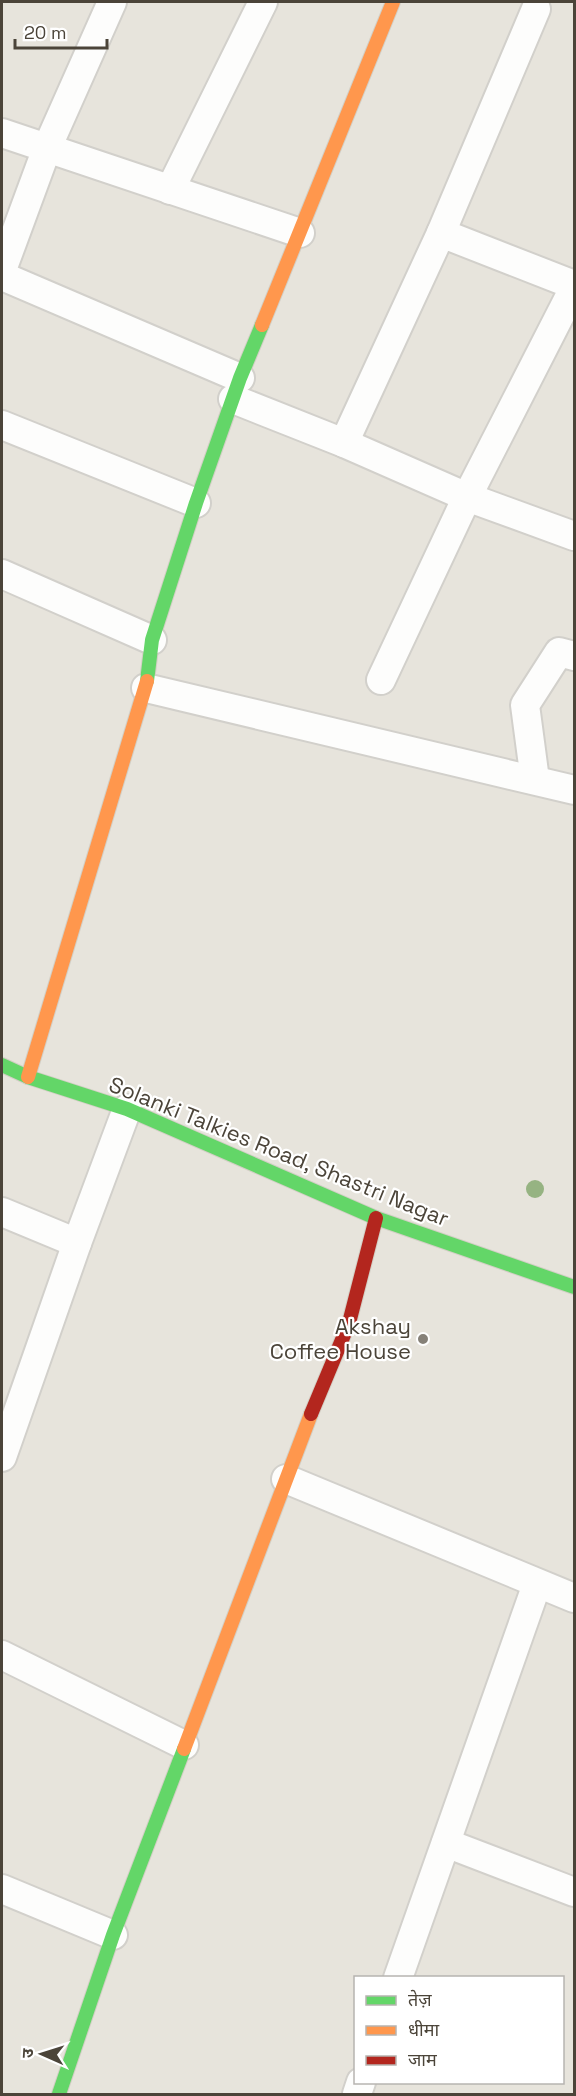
<svg xmlns="http://www.w3.org/2000/svg" width="576" height="2096" font-family="'Space Grotesk','Noto Sans Devanagari',sans-serif">
<style>
.residential{fill:#e7e4dc;fill-rule:evenodd}
.lines{fill:none;stroke-linecap:round;stroke-linejoin:round}
.street-casing{stroke:#d2d0cb;stroke-width:32}
.fast-casing{stroke:#d3cfc5;stroke-width:16}
.slow-casing{stroke:#d3cfc5;stroke-width:16}
.jam-casing{stroke:#d3cfc5;stroke-width:16}
.street{stroke:#fdfdfc;stroke-width:28}
.fast{stroke:#63d668;stroke-width:14}
.slow{stroke:#ff974d;stroke-width:14}
.jam{stroke:#b3261e;stroke-width:14}
.tree{fill:#96b382}
.poi-dot{fill:#868178;stroke:#fff;stroke-width:2}
.labels{text-anchor:middle;stroke-width:4.5;stroke-linejoin:round;paint-order:stroke}
.street-label{font-size:22px;fill:#4b4439;stroke:#fff}
.poi-label{font-size:22px;fill:#4b4439;stroke:#fff;text-anchor:end}
</style>
<rect width="100%" height="100%" fill="#f4f2ee"/>
<path class="residential" d="M2,2H574V2094H2ZM356,1978H562V2082H356Z"/>
<g class="lines">
<g class="street-casing">
<g id="street">
<polyline points="2,133 300,233"/>
<polyline points="170,190 263,2"/>
<polyline points="441,233 536,9"/>
<polyline points="2,270 47,148 112,2"/>
<polyline points="2,276 240,378"/>
<polyline points="233,399 344,443 467,497 574,536"/>
<polyline points="2,425 196,503"/>
<polyline points="344,443 441,233 574,285"/>
<polyline points="2,574 152,640"/>
<polyline points="381,680 467,497 574,288"/>
<polyline points="146,688 574,790"/>
<polyline points="535,780 525,705 559,652 574,656"/>
<polyline points="2,1212 77,1243"/>
<polyline points="2,1457 77,1243 127,1109"/>
<polyline points="286,1479 574,1598"/>
<polyline points="2,1655 184,1745"/>
<polyline points="446,1843 574,1892"/>
<polyline points="2,1889 113,1935"/>
<polyline points="398,1978 537,1584"/>
<polyline points="357,2094 361,2082"/>
</g>
</g>
<g class="fast-casing">
<g id="fast">
<polyline points="147,681 152,640 196,503 240,378 262,325"/>
<polyline points="2,1065 28,1077 127,1109 376,1218 574,1287"/>
<polyline points="59,2094 113,1935 184,1749"/>
</g>
</g>
<g class="slow-casing">
<g id="slow">
<polyline points="262,325 393,2"/>
<polyline points="28,1077 147,681"/>
<polyline points="184,1749 311,1414"/>
</g>
</g>
<g class="jam-casing">
<polyline id="jam" points="311,1414 349,1323 376,1218"/>
</g>
<use href="#street" class="street"/>
<use href="#fast" class="fast"/>
<use href="#slow" class="slow"/>
<use href="#jam" class="jam"/>
</g>
<circle class="tree" cx="535" cy="1189" r="9"/>
<circle class="poi-dot" cx="423" cy="1339" r="6"/>
<g class="labels">
<g class="street-label">
<text transform="translate(279 1151) rotate(22)" y="8">Solanki Talkies Road, Shastri Nagar</text>
</g>
<g class="poi-label">
<text x="411" y="1334">Akshay<tspan x="411" dy="25">Coffee House</tspan></text>
</g>
</g>
<rect width="576" height="2096" fill="none" stroke="#4b4439" stroke-width="6"/>
<rect x="354" y="1976" width="210" height="108" fill="#ffffff" stroke="#b7b4b0" stroke-width="1.5"/>
<rect x="366" y="1996" width="30" height="9" fill="#63d668" stroke="#b7b4b0" stroke-width="1.5"/>
<text x="408" y="2006" font-size="18" fill="#4b4439">तेज़</text>
<rect x="366" y="2026" width="30" height="9" fill="#ff974d" stroke="#b7b4b0" stroke-width="1.5"/>
<text x="408" y="2036" font-size="18" fill="#4b4439">धीमा</text>
<rect x="366" y="2056" width="30" height="9" fill="#b3261e" stroke="#b7b4b0" stroke-width="1.5"/>
<text x="408" y="2066" font-size="18" fill="#4b4439">जाम</text>
<g transform="translate(42 2054) rotate(273)" stroke="#ffffff" stroke-width="4.5" paint-order="stroke">
<path d="M0-4.5L10 22L0 15L-10 22Z" fill="#4b4439"/>
<text y="-9" font-size="16" font-weight="bold" text-anchor="middle" fill="#4b4439">उ</text>
</g>
<path d="M15 39v9h92v-9" fill="none" stroke="#4b4439" stroke-width="3"/>
<text x="24" y="39" font-size="18" fill="#4b4439" stroke="#ffffff" stroke-width="4.5" paint-order="stroke">20 m</text>
</svg>
